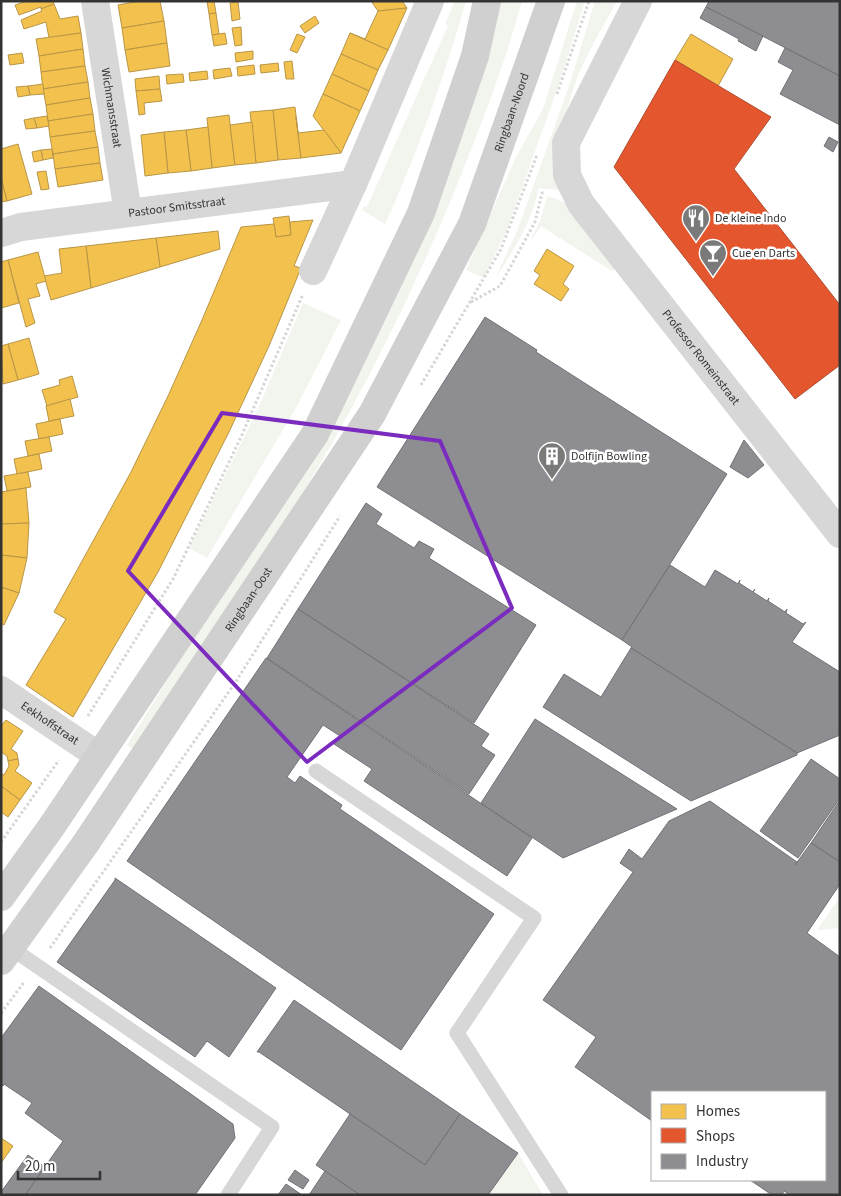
<svg xmlns="http://www.w3.org/2000/svg" width="841" height="1196" font-family="'Source Sans 3',sans-serif">
<style>
.green{fill:#f1f5ed}
.homes{fill:#f2c14e;stroke:#b99646}
.shops{fill:#e4572e;stroke:#af4c30}
.industry{fill:#8d8d92;stroke:#727276}
.lines{fill:none;stroke-linecap:round;stroke-linejoin:round}
.path{stroke:#d6d6d6;stroke-width:3;stroke-dasharray:2.5 2.5;stroke-linecap:butt}
.service{stroke:#d7d7d7;stroke-width:15}
.minor{stroke:#d7d7d7;stroke-width:28}
.secondary{stroke:#d0d0d0;stroke-width:28}
.marked{fill:none;stroke:#7b2cbf;stroke-width:4;stroke-linejoin:round}
.labels{text-anchor:middle;stroke-width:5;stroke-linejoin:round;paint-order:stroke}
.street-label{font-size:12px;fill:#333;stroke:#fff}
.poi-label{font-size:12px;fill:#333;stroke:#fff;text-anchor:start}
</style>
<rect width="100%" height="100%" fill="#fff"/>
<g class="green">
<path d="M455,1H466C444,77 418,152 385,224L362,210L364,206L367,207L448,26L445,24Z"/>
<path d="M495,1H522C509,49 492,96 474,142C437,239 393,333 343,424C280,536 205,643 135,751L127,745L178,663L318,426Z"/>
<polygon points="577,1 585,1 559,84 507,230 484,278 466,270 516,157 543,109"/>
<path d="M595,1H617C597,37 573,76 566,117C562,141 562,166 559,190L539,188C530,226 515,247 495,279L518,229L569,86Z"/>
<polygon points="547,197 555,198 569,205 620,264 612,271 541,226 529,244 540,221"/>
<polygon points="303,303 341,320 297,406 207,558 189,548 258,409"/>
<polygon points="840,897 840,928 817,930"/>
<polygon points="518,1153 543,1195 488,1195"/>
</g>
<g class="homes">
<polygon points="27,1 53,1 54,4 41,9 41,7 19,15 15,5"/>
<polygon points="140,1 160,1 164,21 122,28 118,5"/>
<polygon points="207,1 214,1 216,13 209,14"/>
<polygon points="371,1 402,1 407,8 378,11"/>
<polygon points="238,2 240,19 232,21 230,3"/>
<polygon points="54,4 60,19 78,16 81,33 49,38 46,22 24,29 21,20 42,11 41,9"/>
<polygon points="407,8 388,50 350,33 365,39 378,11"/>
<polygon points="216,13 219,34 212,35 209,14"/>
<polygon points="315,16 319,23 305,33 300,26"/>
<polygon points="164,21 167,43 125,50 122,28"/>
<polygon points="241,27 242,45 235,46 232,28"/>
<polygon points="81,33 83,49 39,56 36,39"/>
<polygon points="225,33 227,44 214,46 212,35"/>
<polygon points="350,33 388,50 378,70 341,54"/>
<polygon points="297,34 305,37 297,53 290,50"/>
<polygon points="691,34 733,59 718,86 675,60"/>
<polygon points="167,43 170,66 129,72 125,50"/>
<polygon points="83,49 85,66 41,72 39,56"/>
<polygon points="253,51 253,59 236,62 235,53"/>
<polygon points="22,53 24,63 10,65 8,55"/>
<polygon points="341,54 378,70 369,91 332,74"/>
<polygon points="292,61 294,79 286,79 284,62"/>
<polygon points="278,63 279,71 261,73 260,65"/>
<polygon points="254,65 255,74 238,76 237,67"/>
<polygon points="85,66 88,82 43,89 41,72"/>
<polygon points="230,68 232,76 214,79 213,70"/>
<polygon points="207,71 208,79 190,81 189,73"/>
<polygon points="183,74 184,82 167,84 166,75"/>
<polygon points="332,74 369,91 360,111 323,94"/>
<polygon points="159,76 160,89 136,91 135,79"/>
<polygon points="88,82 90,98 46,105 43,89"/>
<polygon points="43,84 44,94 30,95 28,86"/>
<polygon points="28,86 30,95 18,97 16,87"/>
<polygon points="160,89 162,101 144,103 145,114 139,115 136,91"/>
<polygon points="323,94 360,111 341,153 313,116"/>
<polygon points="90,98 93,114 48,121 46,105"/>
<polygon points="295,107 301,158 278,160 273,110"/>
<polygon points="273,110 278,160 256,163 250,112"/>
<polygon points="93,114 95,131 50,137 48,121"/>
<polygon points="229,115 235,165 212,168 207,118"/>
<polygon points="47,116 49,126 37,128 34,118"/>
<polygon points="296,117 298,133 324,130 341,153 301,158"/>
<polygon points="34,118 37,128 26,129 24,120"/>
<polygon points="252,122 256,163 235,165 230,125"/>
<polygon points="208,127 212,168 191,171 186,130"/>
<polygon points="186,130 191,171 168,173 164,132"/>
<polygon points="95,131 98,147 53,154 50,137"/>
<polygon points="164,132 168,173 145,176 141,135"/>
<polygon points="18,144 32,194 7,201 1,178 1,149"/>
<polygon points="98,147 100,163 55,169 53,154"/>
<polygon points="52,149 53,158 43,160 41,150"/>
<polygon points="41,150 43,160 34,162 32,152"/>
<polygon points="100,163 103,180 58,187 55,169"/>
<polygon points="46,171 49,189 41,190 37,172"/>
<polygon points="1,178 7,201 1,202"/>
<polygon points="289,216 291,235 276,237 273,218"/>
<polygon points="313,220 294,266 301,268 269,346 229,432 158,572 73,717 26,685 66,619 54,612 131,472 168,396 202,320 241,227 274,224 276,237 291,235 290,222"/>
<polygon points="218,231 220,249 160,267 156,238"/>
<polygon points="156,238 160,267 91,288 86,246"/>
<polygon points="86,246 91,288 51,300 44,276 62,273 59,249"/>
<polygon points="547,249 574,266 563,284 569,289 561,301 534,284 540,275 534,271"/>
<polygon points="38,252 46,281 36,284 40,296 28,299 35,323 26,327 8,260"/>
<polygon points="8,260 19,303 1,308 1,262"/>
<polygon points="29,338 39,374 18,380 8,344"/>
<polygon points="8,344 18,380 3,384 1,346"/>
<polygon points="72,376 78,397 47,406 42,390 60,385 59,380"/>
<polygon points="70,399 74,416 49,421 46,406"/>
<polygon points="60,419 63,434 39,439 36,424"/>
<polygon points="49,437 52,451 28,456 25,441"/>
<polygon points="39,454 42,469 17,474 14,459"/>
<polygon points="28,472 31,487 7,491 4,476"/>
<polygon points="26,488 29,523 1,524 1,492"/>
<polygon points="29,523 27,558 1,555 1,524"/>
<polygon points="1,555 27,558 19,593 1,587"/>
<polygon points="1,587 19,593 4,625 1,623"/>
<polygon points="6,720 23,731 11,749 17,753 18,759 8,761 7,756 1,752 1,726"/>
<polygon points="18,759 19,765 15,771 32,783 20,800 1,786 1,774 4,775 9,766 8,761"/>
<polygon points="1,786 20,800 8,817 1,812"/>
<polygon points="1,1138 13,1146 1,1163"/>
</g>
<polygon class="shops" points="675,60 771,117 734,169 840,305 840,365 795,399 614,167"/>
<g class="industry">
<polygon points="709,1 840,1 840,76 706,7"/>
<polygon points="706,7 763,36 756,51 738,41 739,39 700,18"/>
<polygon points="785,48 840,76 840,125 780,94 793,70 778,62"/>
<polygon points="829,137 838,142 833,152 824,146"/>
<polygon points="485,317 537,350 536,352 727,474 622,640 377,487"/>
<polygon points="744,440 764,465 748,478 730,467"/>
<polygon points="366,503 382,514 376,524 414,548 419,541 434,549 429,558 536,625 474,723 298,609"/>
<polygon points="670,565 705,587 715,570 738,584 740,580 739,583 753,592 755,589 753,592 767,601 769,598 768,601 785,612 787,609 786,613 803,624 806,622 792,642 840,672 840,735 797,753 631,648 632,647 622,640"/>
<polygon points="298,609 489,734 481,746 495,755 469,794 267,658"/>
<polygon points="631,648 797,753 797,755 691,801 543,707 564,674 601,697"/>
<polygon points="266,658 532,838 507,876 364,781 372,769 334,744 340,736 323,725 287,777 295,783 300,776 342,805 340,809 494,914 401,1050 127,861"/>
<polygon points="535,719 677,809 563,858 481,803"/>
<polygon points="811,759 840,779 840,798 798,858 760,831"/>
<polygon points="840,800 840,862 811,843"/>
<polygon points="710,801 797,862 795,865 811,843 840,862 840,884 807,933 840,957 840,1195 790,1195 784,1191 782,1195 772,1195 750,1180 825,1180 825,1092 652,1092 652,1121 575,1067 596,1037 543,1000 633,872 620,863 629,849 642,859 669,821"/>
<polygon points="115,878 276,988 229,1057 207,1041 195,1057 57,962 115,880"/>
<polygon points="39,986 233,1124 235,1138 195,1195 25,1195 63,1141 25,1113 32,1103 4,1084 3,1086 1,1084 1,1038"/>
<polygon points="294,1000 460,1114 425,1165 259,1052 257,1052"/>
<polygon points="350,1114 425,1165 460,1114 518,1153 488,1195 360,1195 316,1165"/>
<polygon points="28,1155 45,1167 25,1195 1,1195 1,1192"/>
<polygon points="295,1170 309,1180 303,1189 288,1180"/>
<polygon points="325,1171 360,1195 309,1195"/>
<polygon points="286,1184 302,1195 278,1195"/>
</g>
<g class="lines">
<g class="path">
<polyline points="557,94 589,1"/>
<polyline points="471,302 500,286 535,222 542,193 544,193"/>
<polyline points="421,385 501,249 537,155"/>
<polyline points="88,716 173,579 241,437 303,294"/>
<polyline points="1,842 59,760"/>
<polyline points="50,948 235,683 340,516"/>
<polyline points="1,1013 25,981"/>
</g>
<g class="service">
<polyline points="316,771 534,918 457,1033 561,1195"/>
<polyline points="11,948 272,1127 228,1195"/>
</g>
<g class="minor">
<path id="s1" d="M95,1L128,213"/>
<path id="s2" d="M638,1L566,143L567,175L581,204L840,534"/>
<path id="s3" d="M1,233L21,227L353,184"/>
<polyline points="313,271 353,184 430,1"/>
<path id="s4" d="M1,690L99,756"/>
</g>
<g class="secondary">
<polyline points="1,897 52,826 315,434 421,213 475,56 487,1"/>
<path id="s5" d="M1,961L86,843L372,414L472,224L551,1"/>
</g>
</g>
<path class="marked" d="M222,413L440,441L512,608L307,762L128,571Z"/>
<defs>
<g id="restaurant-pin" transform="scale(1.4375)"><path d="M0 17L-7.5 6A9.5 9.5 0 1 1 7.5 6Z" fill="#7a7a7a" stroke="#fff"/><path d="M-5-6h1v4h1v-4h1v4h1v-4h1v5L-1.5 .5V6h-2V.5L-5-1ZM5-6V6H3V1.5H1.5Q1.5-4 5-6Z" fill="#fff"/></g>
<g id="bar-pin" transform="scale(1.4375)"><path d="M0 17L-7.5 6A9.5 9.5 0 1 1 7.5 6Z" fill="#7a7a7a" stroke="#fff"/><path d="M-6-5H6L.8 .8V4.5H3.5V6h-7V4.5H-.8V.8Z" fill="#fff"/></g>
<g id="building-pin" transform="scale(1.4375)"><path d="M0 17L-7.5 6A9.5 9.5 0 1 1 7.5 6Z" fill="#7a7a7a" stroke="#fff"/><path d="M-4-6H4V6H1V3H-1V6H-4ZM-2.5-4.3h1.7v1.8h-1.7ZM.8-4.3h1.7v1.8H.8ZM-2.5-1h1.7V.8h-1.7ZM.8-1h1.7V.8H.8Z" fill="#fff"/></g>
</defs>
<g fill-rule="evenodd">
<use href="#restaurant-pin" x="696" y="218"/>
<use href="#bar-pin" x="713" y="253"/>
<use href="#building-pin" x="552" y="456"/>
</g>
<g class="labels">
<g class="street-label">
<text dy="4" stroke="none"><textPath href="#s1" startOffset="108">Wichmansstraat</textPath></text>
<text dy="4" stroke="none"><textPath href="#s5" startOffset="994">Ringbaan-Noord</textPath></text>
<text dy="4" stroke="none"><textPath href="#s3" startOffset="178">Pastoor Smitsstraat</textPath></text>
<text dy="4" stroke="none"><textPath href="#s2" startOffset="418">Professor Romeinstraat</textPath></text>
<text dy="4" stroke="none"><textPath href="#s5" startOffset="438">Ringbaan-Oost</textPath></text>
<text dy="4" stroke="none"><textPath href="#s4" startOffset="59">Eekhoffstraat</textPath></text>
</g>
<g class="poi-label">
<text x="715" y="222">De kleine Indo</text>
<text x="732" y="257">Cue en Darts</text>
<text x="571" y="460">Dolfijn Bowling</text>
</g>
</g>
<rect width="841" height="1196" fill="none" stroke="#333333" stroke-width="5"/>
<rect x="651" y="1091" width="175" height="90" fill="#ffffff" stroke="#adadad"/>
<rect x="661" y="1104" width="25" height="15" fill="#f2c14e" stroke="#adadad"/>
<text x="696" y="1116" font-size="15" fill="#333333">Homes</text>
<rect x="661" y="1128" width="25" height="15" fill="#e4572e" stroke="#adadad"/>
<text x="696" y="1141" font-size="15" fill="#333333">Shops</text>
<rect x="661" y="1154" width="25" height="15" fill="#8d8d92" stroke="#adadad"/>
<text x="696" y="1166" font-size="15" fill="#333333">Industry</text>
<path d="M18 1171v8h82v-8" fill="none" stroke="#333333" stroke-width="2.5"/>
<text x="25" y="1171" font-size="15" fill="#333333" stroke="#ffffff" stroke-width="4" paint-order="stroke">20 m</text>
</svg>
